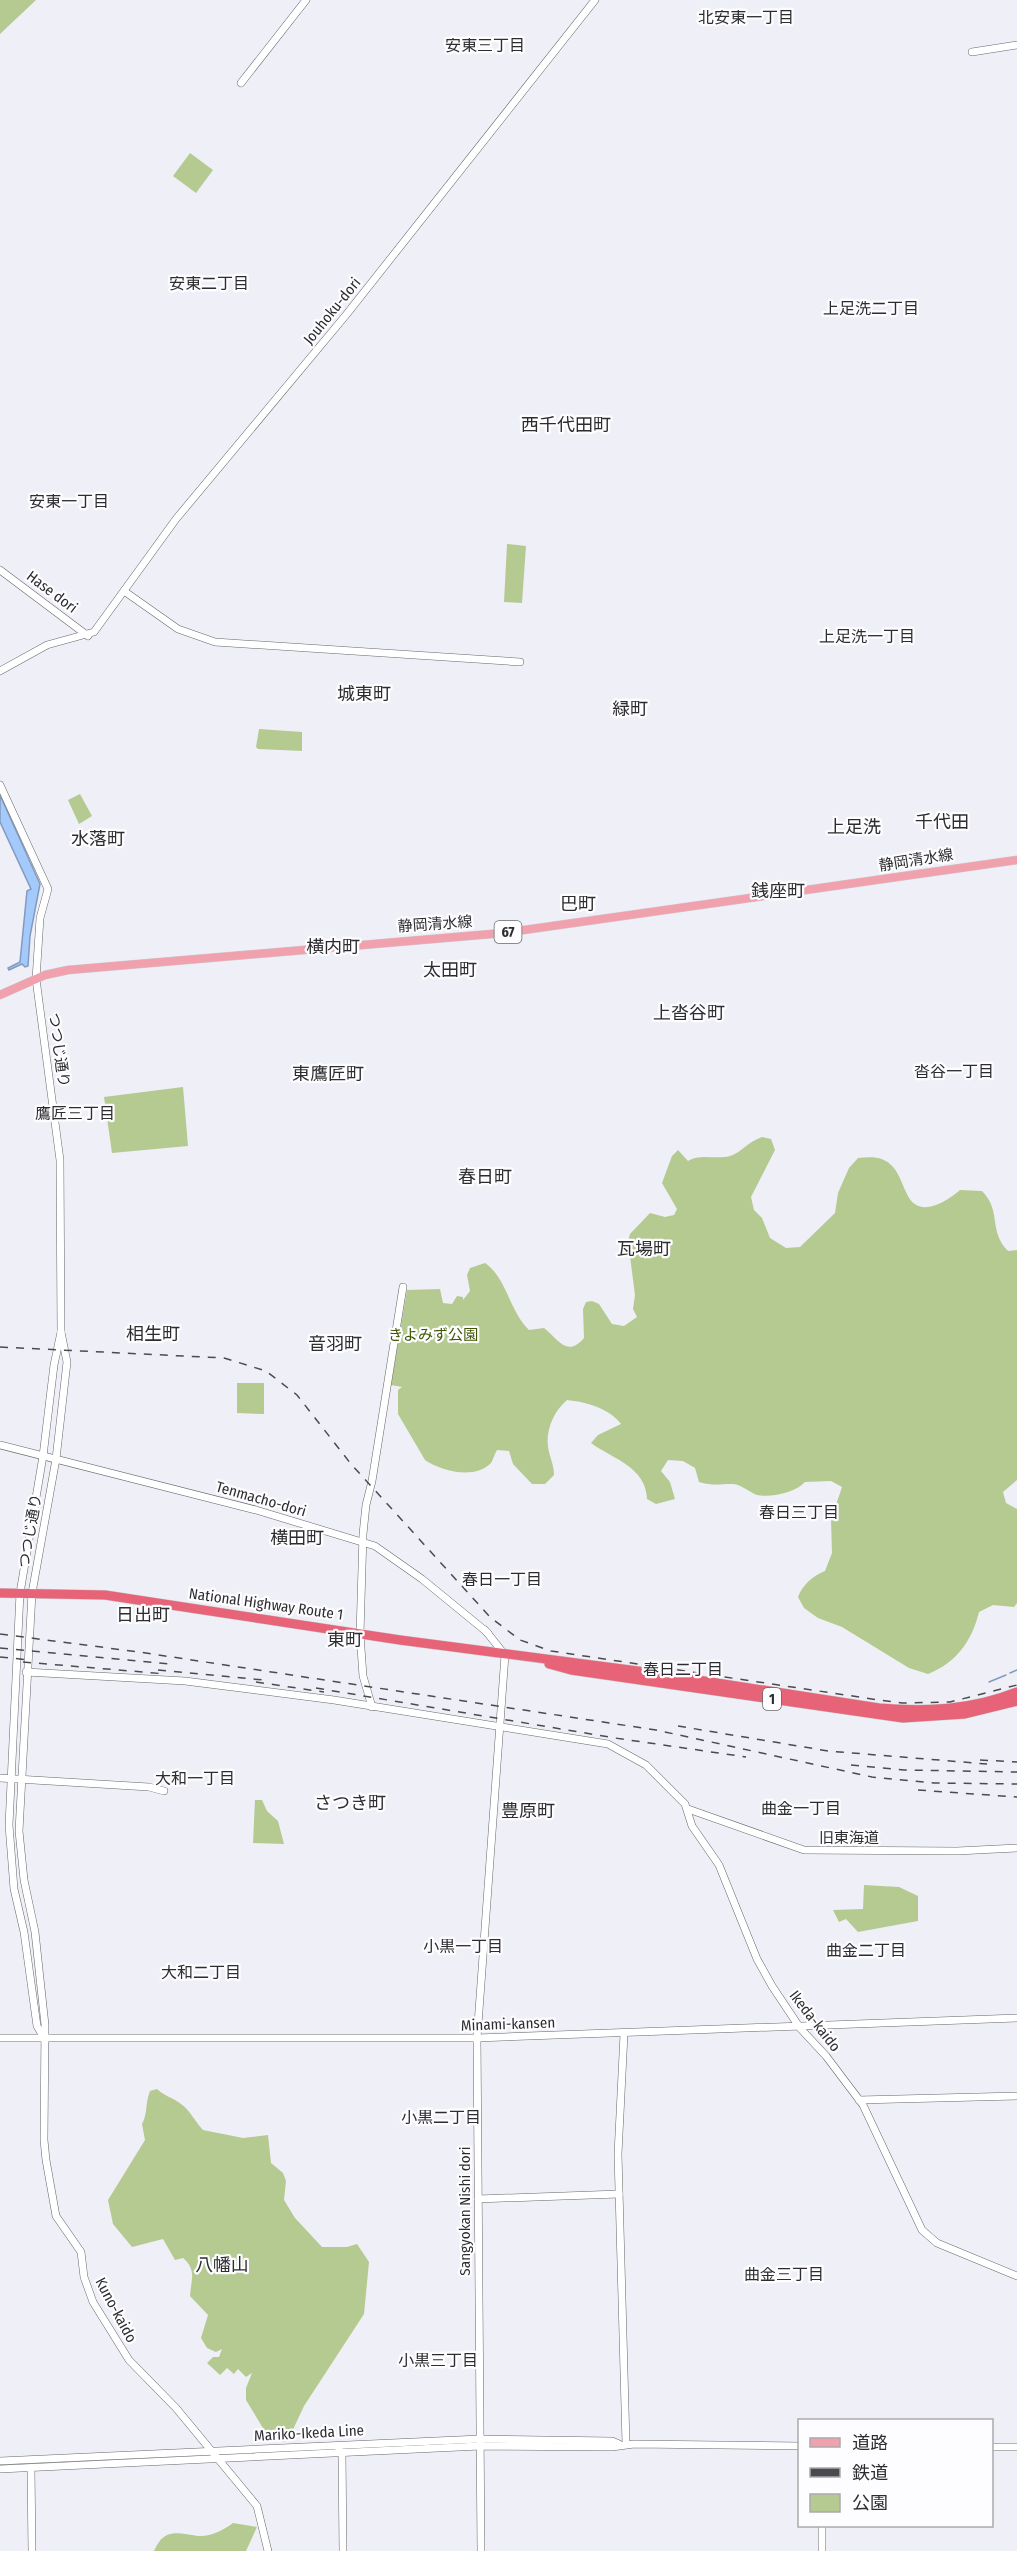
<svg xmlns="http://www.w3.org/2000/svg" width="1017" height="2551" font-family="'Fira Sans Condensed','Noto Sans JP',sans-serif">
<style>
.green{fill:#b4ca91}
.water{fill:#a4cafc;stroke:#809bbf;stroke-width:1.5}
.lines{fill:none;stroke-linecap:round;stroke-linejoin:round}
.stream{stroke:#809bbf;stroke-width:1.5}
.secondary-casing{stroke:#66676d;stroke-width:8}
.primary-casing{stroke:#cdcdcd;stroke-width:9}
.highway-casing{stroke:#cdcdcd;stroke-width:10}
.secondary{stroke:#fff;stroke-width:7}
.primary{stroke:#f1a1ad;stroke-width:8}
.highway{stroke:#e76377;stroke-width:9}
.rail{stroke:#4b4b4f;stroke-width:1.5;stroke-dasharray:8 8;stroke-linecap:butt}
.labels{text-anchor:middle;stroke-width:4.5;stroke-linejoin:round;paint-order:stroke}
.shield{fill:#fdfdff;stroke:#6b6b6e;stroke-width:1.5}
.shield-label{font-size:14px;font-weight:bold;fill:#2d2d30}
.street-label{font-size:15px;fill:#2d2d30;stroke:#fdfdff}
.park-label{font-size:15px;fill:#405600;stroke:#fdfdff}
.neighbourhood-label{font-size:16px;fill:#2d2d30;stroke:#fdfdff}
.quarter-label{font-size:18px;fill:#2d2d30;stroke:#fdfdff}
</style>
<rect width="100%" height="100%" fill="#efeff7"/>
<g class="green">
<polygon points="0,0 36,0 0,34"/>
<polygon points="190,153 213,170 196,193 173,176"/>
<polygon points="507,544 526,546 522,603 504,602"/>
<polygon points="259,729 302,732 302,751 258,749 256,747"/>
<polygon points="80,794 92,816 79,824 68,800"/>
<polygon points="183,1087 188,1146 112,1153 104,1097"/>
<path d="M762,1137L771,1139L775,1150L751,1197L754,1210L762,1218L770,1238L786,1248L800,1247L835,1213L838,1193L849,1168L858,1158C869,1157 881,1156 890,1164C899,1172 901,1182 906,1192C917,1220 945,1203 960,1190L982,1191C1002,1211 988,1231 1008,1251L1017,1250V1480L1003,1492L1006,1503L1017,1509V1603L1014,1607L993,1605L979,1612C972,1641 956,1663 928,1674L909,1668L842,1627L818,1618L804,1608L798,1597C803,1584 813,1576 825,1571L832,1553L831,1520L842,1487L831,1481L805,1482C796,1492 772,1498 757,1495C749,1492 741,1484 732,1484C718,1484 714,1486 699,1482L695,1468L683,1461L668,1460L661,1471L670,1482L675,1499L656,1504L647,1499C646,1467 613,1459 591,1443L598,1435L621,1424C609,1408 586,1402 567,1400C553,1412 544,1433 549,1452C551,1460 554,1466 554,1475L545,1484H532L513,1464L509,1451L497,1450C494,1455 493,1460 491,1463C475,1480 441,1471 425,1460L398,1414V1390L402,1387L391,1385L407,1290L440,1289L443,1303L452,1304L457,1296L463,1297V1300L470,1291L467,1275L470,1268L485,1263C507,1278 509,1311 529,1330L544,1328C558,1339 567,1358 584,1338L583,1309L586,1302L592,1301L599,1304L612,1324L624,1326L637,1317L633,1309L635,1295L628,1241L630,1234L650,1213L665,1217L674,1215L677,1209L662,1183L672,1156L678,1150L688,1161C700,1153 716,1160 730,1156C741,1153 747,1142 762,1137Z"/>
<polygon points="237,1383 264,1383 264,1414 237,1413"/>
<polygon points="255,1800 262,1800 267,1811 278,1821 284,1844 253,1843"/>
<polygon points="864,1885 899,1887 918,1896 918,1921 858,1932 846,1919 839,1922 833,1910 863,1909"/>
<path d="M157,2089C166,2097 172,2097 181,2104C191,2111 195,2122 203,2130L243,2138L268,2135L271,2163L283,2173L286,2181L284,2200L295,2218L322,2247H347L357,2244L369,2262L364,2314L304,2406L288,2440L284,2442L269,2438L246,2400V2388L252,2373L246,2377L238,2369L234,2374L227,2368L220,2375L207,2363L213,2357H219L222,2349L216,2352L207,2348L201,2338L208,2315L190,2296C191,2280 197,2270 183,2258L175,2260L163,2239L132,2247L113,2224L108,2200L145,2140L142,2124C148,2113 145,2103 150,2091Z"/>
<path d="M233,2523L257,2527L246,2551H154C164,2528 177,2533 198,2536C210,2537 224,2530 233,2523Z"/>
</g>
<polygon class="water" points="0,795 40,884 30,936 28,966 25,967 22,964 9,970 8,968 20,962 27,891 31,889 0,822"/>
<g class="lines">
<g class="stream">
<polyline points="1010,1673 1017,1670"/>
<polyline points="989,1682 1006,1675"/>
</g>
<g class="secondary-casing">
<g id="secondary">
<polyline points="972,52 1017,45"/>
<polyline points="241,83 306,0"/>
<polyline points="0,570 88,636"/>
<polyline points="124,591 178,629 215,642 520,662"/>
<polyline points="0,671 47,645 94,632 176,519 346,315 595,0"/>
<polyline points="0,785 48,889 40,918 36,979 60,1160 61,1332 54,1365 43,1456 20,1593 9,1825 14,1889 24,1932 37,2026 43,2036"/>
<polyline points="61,1332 67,1362 56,1459 32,1593 19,1831 24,1880 35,1932 45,2025 44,2140 46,2160 56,2216 81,2252 84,2277 93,2302 129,2360 176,2408 257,2506 268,2551"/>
<polyline points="0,1445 256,1510 375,1546 422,1579 488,1633"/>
<polyline points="26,1672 185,1681 334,1700 608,1744 646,1765 685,1804 692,1826 719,1865 757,1959 772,1986 800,2028 826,2056 863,2105 922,2230 937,2243 1017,2276"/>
<polyline points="372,1707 363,1676 360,1634 363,1534 366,1505 372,1481 403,1287"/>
<polyline points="0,1778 149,1787 164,1791"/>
<polyline points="688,1809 804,1850 957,1851 1017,1848"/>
<polyline points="624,2034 618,2154 626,2444"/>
<polyline points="0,2038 477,2038 1017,2018"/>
<polyline points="859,2100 1017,2096"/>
<polyline points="478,2199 619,2194"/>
<polyline points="992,2447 1017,2447"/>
<polyline points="339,2450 342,2453 343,2551"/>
<polyline points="0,2461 480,2439 612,2441 619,2444"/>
<polyline points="0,2469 480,2446 612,2447 634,2444 800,2446"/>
<polyline points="31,2469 32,2551"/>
<polyline points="481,2551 477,2038 505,1655 485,1630"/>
<polyline points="822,2551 822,2526"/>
</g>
</g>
<g class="primary-casing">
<polyline id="primary" points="0,995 45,975 68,970 503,933 1017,860"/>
</g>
<g class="highway-casing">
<g id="highway">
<path d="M0,1593L105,1595L400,1640L653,1673L879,1708C926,1712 972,1710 1017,1692"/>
<polyline points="549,1664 571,1670 903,1718 965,1714 1017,1701"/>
</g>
</g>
<use href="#secondary" class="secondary"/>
<use href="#primary" class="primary"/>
<use href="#highway" class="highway"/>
<g class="rail">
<polyline points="0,1347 224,1358 266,1371 297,1395 351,1464 490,1617 520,1640 551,1651 879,1700 902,1703 950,1702 1017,1685"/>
<polyline points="0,1634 139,1652 656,1730 872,1777 934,1783 1017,1784"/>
<polyline points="0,1648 170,1664"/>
<polyline points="0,1657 30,1660"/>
<polyline points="23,1662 166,1674"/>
<polyline points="158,1670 263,1680"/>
<polyline points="256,1682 324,1692"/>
<polyline points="316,1688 615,1738 746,1757"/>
<polyline points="678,1726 828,1751 987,1764"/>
<polyline points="980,1760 1017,1762"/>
<polyline points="851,1765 904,1770 1017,1772"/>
<polyline points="918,1790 1017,1797"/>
</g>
</g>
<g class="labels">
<g class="shield">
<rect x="494.5" y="921" width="27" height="22" rx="4.5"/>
<rect x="763" y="1688" width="18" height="22" rx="4.5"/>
</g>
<g class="shield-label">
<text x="508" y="937">67</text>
<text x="772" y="1704">1</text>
</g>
<g class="street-label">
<text transform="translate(332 311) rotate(-51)" y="5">Jouhoku-dori</text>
<text transform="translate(52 592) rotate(37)" y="5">Hase dori</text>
<text transform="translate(916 860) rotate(-9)" y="5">静岡清水線</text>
<text transform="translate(435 924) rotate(-4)" y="5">静岡清水線</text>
<text transform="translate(59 1050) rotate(82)" y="5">つつじ通り</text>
<text transform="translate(261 1499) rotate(16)" y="5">Tenmacho-dori</text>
<text transform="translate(30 1531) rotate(-80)" y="5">つつじ通り</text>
<text transform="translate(266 1604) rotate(8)" y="5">National Highway Route 1</text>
<text x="849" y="1843">旧東海道</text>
<text transform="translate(815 2021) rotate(52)" y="5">Ikeda-kaido</text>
<text transform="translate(508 2024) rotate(-2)" y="5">Minami-kansen</text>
<text transform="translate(465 2211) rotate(-90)" y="5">Sangyokan Nishi dori</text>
<text transform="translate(116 2310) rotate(62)" y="5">Kuno-kaido</text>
<text transform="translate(309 2433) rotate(-3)" y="5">Mariko-Ikeda Line</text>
</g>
<g class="park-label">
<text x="433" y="1340">きよみず公園</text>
</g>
<g class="neighbourhood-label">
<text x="746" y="23">北安東一丁目</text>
<text x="485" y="51">安東三丁目</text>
<text x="209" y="289">安東二丁目</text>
<text x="871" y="314">上足洗二丁目</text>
<text x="69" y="507">安東一丁目</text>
<text x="867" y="642">上足洗一丁目</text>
<text x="954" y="1077">沓谷一丁目</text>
<text x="75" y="1119">鷹匠三丁目</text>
<text x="799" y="1518">春日三丁目</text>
<text x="502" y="1585">春日一丁目</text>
<text x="683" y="1675">春日二丁目</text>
<text x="195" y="1784">大和一丁目</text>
<text x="801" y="1814">曲金一丁目</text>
<text x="463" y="1952">小黒一丁目</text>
<text x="866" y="1956">曲金二丁目</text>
<text x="201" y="1978">大和二丁目</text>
<text x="441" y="2123">小黒二丁目</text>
<text x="784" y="2280">曲金三丁目</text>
<text x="438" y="2366">小黒三丁目</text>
</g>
<g class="quarter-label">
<text x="566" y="431">西千代田町</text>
<text x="364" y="700">城東町</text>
<text x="630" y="715">緑町</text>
<text x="942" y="828">千代田</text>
<text x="854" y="833">上足洗</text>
<text x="98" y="845">水落町</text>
<text x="778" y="897">銭座町</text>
<text x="578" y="910">巴町</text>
<text x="333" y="953">横内町</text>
<text x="450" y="976">太田町</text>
<text x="689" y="1019">上沓谷町</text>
<text x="328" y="1080">東鷹匠町</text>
<text x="485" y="1183">春日町</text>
<text x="644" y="1255">瓦場町</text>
<text x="153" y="1340">相生町</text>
<text x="335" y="1350">音羽町</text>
<text x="297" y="1544">横田町</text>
<text x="143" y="1621">日出町</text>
<text x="345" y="1646">東町</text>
<text x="350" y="1809">さつき町</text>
<text x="528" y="1817">豊原町</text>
<text x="222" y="2271">八幡山</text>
</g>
</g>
<rect x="798" y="2419" width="195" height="108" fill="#fdfdff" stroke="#aaaaac" stroke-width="1.5"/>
<rect x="810" y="2438" width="30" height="9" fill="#f1a1ad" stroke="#aaaaac" stroke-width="1.5"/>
<text x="852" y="2449" font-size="18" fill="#2d2d30">道路</text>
<rect x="810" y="2468" width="30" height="9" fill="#4b4b4f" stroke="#aaaaac" stroke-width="1.5"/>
<text x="852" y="2479" font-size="18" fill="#2d2d30">鉄道</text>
<rect x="810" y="2494" width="30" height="18" fill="#b4ca91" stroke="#aaaaac" stroke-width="1.5"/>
<text x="852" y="2509" font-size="18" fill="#2d2d30">公園</text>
</svg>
